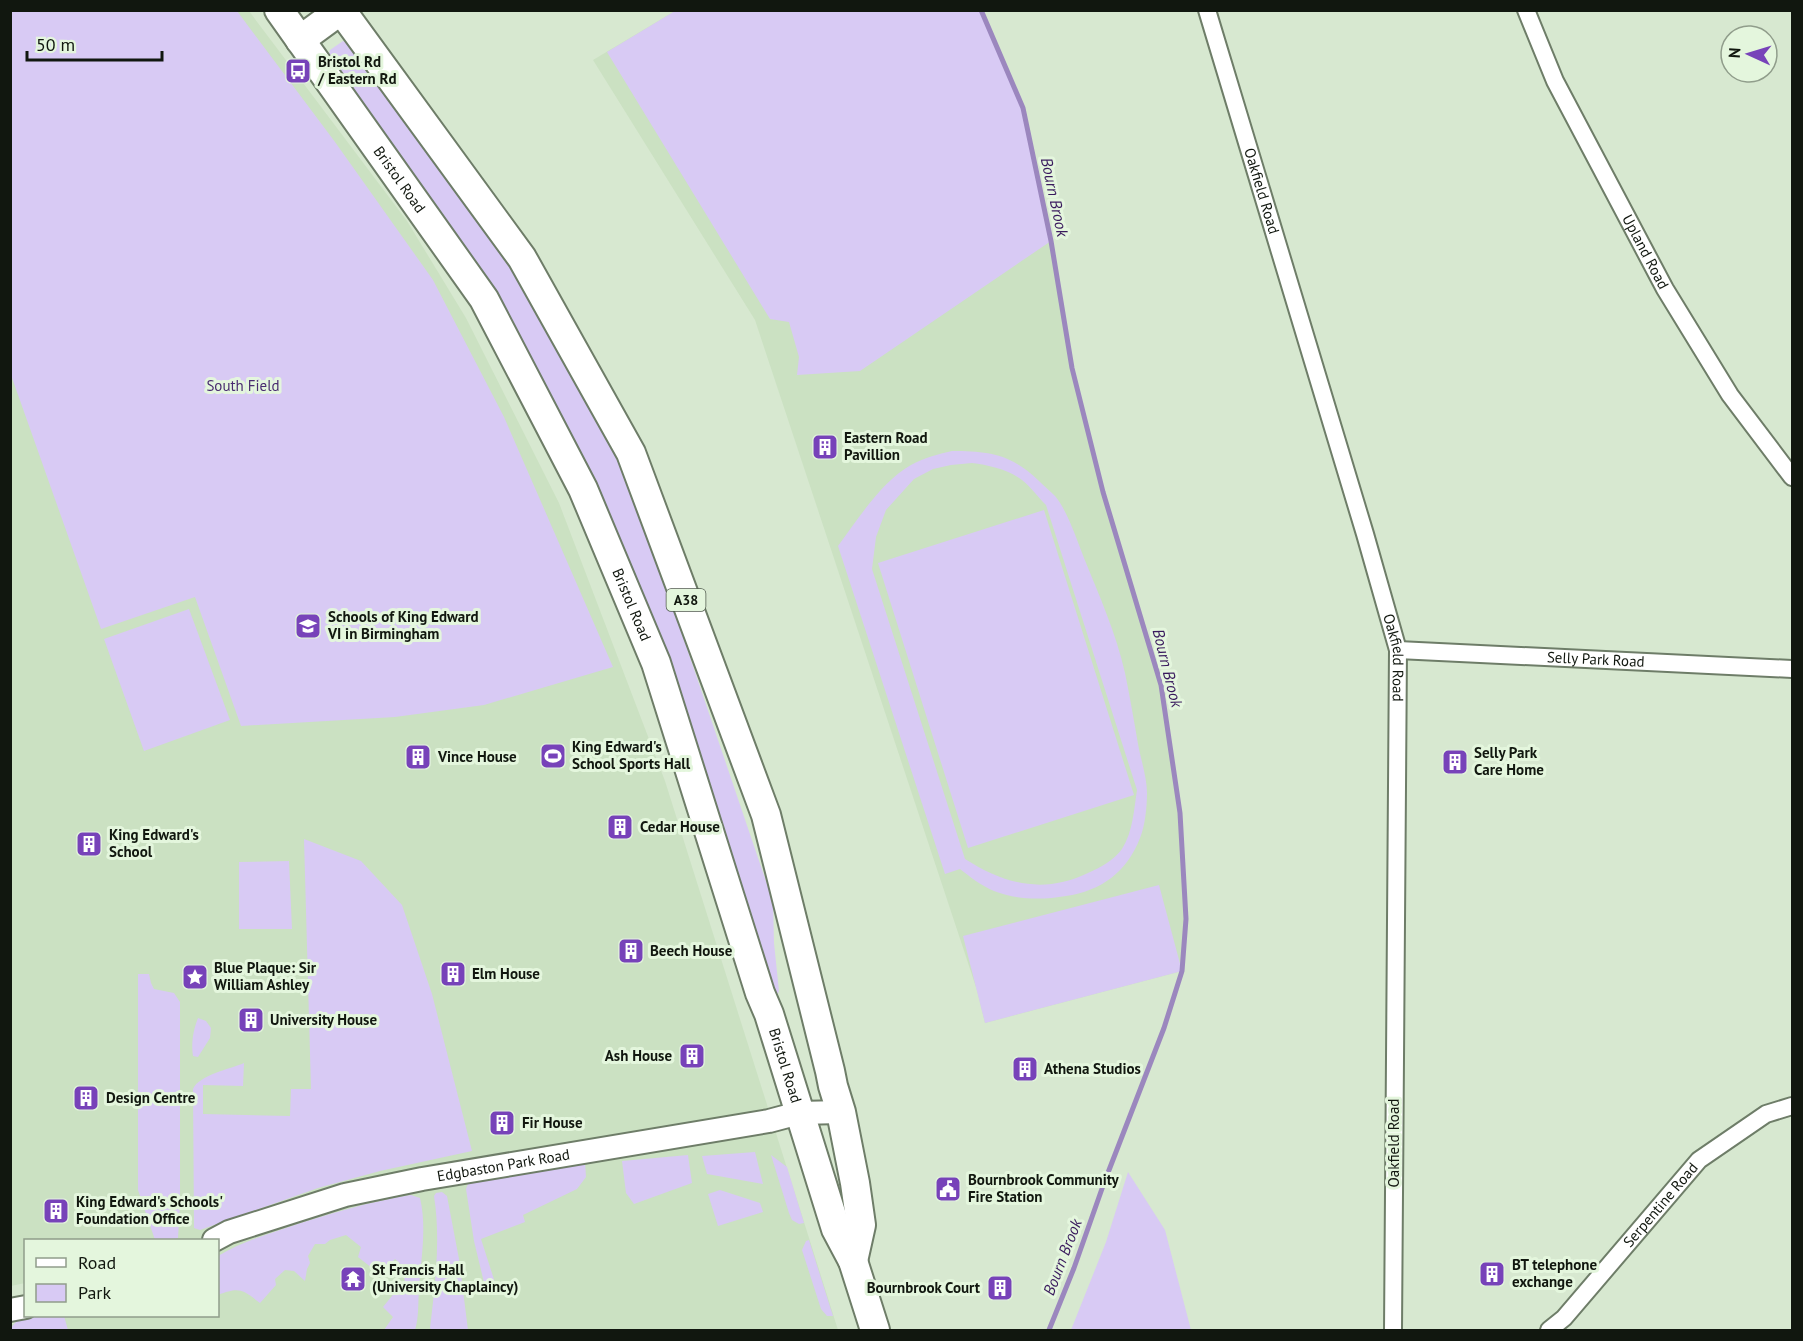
<svg xmlns="http://www.w3.org/2000/svg" width="1803" height="1341" font-family="'PT Sans',sans-serif">
<style>
.built{fill:#cbe1c2}
.green{fill:#d8caf4;fill-rule:evenodd}
.lines{fill:none;stroke-linecap:round;stroke-linejoin:round}
.stream{stroke:#9b87be;stroke-width:5}
.street-casing{stroke:#6e7d68;stroke-width:20}
.secondary-casing{stroke:#6e7d68;stroke-width:26}
.highway-casing{stroke:#6e7d68;stroke-width:32}
.street{stroke:#fff;stroke-width:16}
.secondary{stroke:#fff;stroke-width:22}
.highway{stroke:#fff;stroke-width:28}
.labels{text-anchor:middle;stroke-width:6;stroke-linejoin:round;paint-order:stroke}
.shield{fill:#e4f6dd;stroke:#505a4d;stroke-width:1.5}
.shield-label{font-size:14px;font-weight:bold;fill:#11170f}
.poi-label{font-size:15px;font-weight:bold;fill:#11170f;stroke:#e4f6dd;text-anchor:start}
.street-label{font-size:15px;fill:#11170f;stroke:#e4f6dd}
.park-label{font-size:15px;fill:#492c70;stroke:#e4f6dd}
.water-label{font-size:16px;font-style:italic;fill:#391a5d;stroke:#e4f6dd}
</style>
<rect width="100%" height="100%" fill="#d7e8d0"/>
<g class="built">
<polygon points="11,11 249,11 407,221 466,318 559,503 665,781 838,1330 11,1330 11,1324 38,1322 57,1316 218,1316 218,1240 26,1240 25,1283 11,1286"/>
<polygon points="675,11 981,11 1023,108 1051,241 1072,368 1103,492 1161,685 1180,813 1186,919 1182,971 985,1023 977,990 755,320 593,60"/>
</g>
<g class="green">
<polygon points="10,11 237,11 335,142 433,280 504,417 613,667 484,705 395,717 241,726 195,597 101,629 11,375"/>
<polygon points="675,11 980,11 1023,108 1051,241 860,371 797,375 799,357 789,322 770,319 607,52"/>
<polygon points="343,41 360,52 512,261 623,460 773,902 774,943 779,991 775,1000 596,485 328,57 330,50"/>
<path d="M952,451C989,451 1011,454 1039,481C1044,486 1050,491 1055,496C1067,510 1077,540 1084,558C1099,595 1116,633 1125,673C1130,697 1134,721 1138,744C1141,760 1147,778 1147,793C1147,807 1145,826 1140,838C1127,872 1101,891 1066,896C1043,900 1016,900 994,891C982,886 970,877 960,869L945,874L838,546C858,519 882,481 911,465C924,458 938,454 952,451ZM972,463C989,465 1009,470 1022,480C1031,487 1038,497 1046,505L1137,790C1134,809 1133,832 1122,849C1113,861 1101,867 1088,873C1044,894 1006,885 965,859L872,569L876,537L886,510L914,479L933,469L951,465Z"/>
<polygon points="1044,510 1134,795 968,848 878,563"/>
<polygon points="189,609 230,720 144,751 104,639"/>
<path d="M304,839L361,861L402,905L432,994L472,1151L380,1171L318,1188L200,1230L194,1228L193,1089C199,1075 230,1069 244,1063L243,1086L203,1085V1114L290,1116L291,1089H311Z"/>
<polygon points="289,861 292,929 239,929 239,862"/>
<polygon points="1159,885 1182,971 985,1023 963,936"/>
<polygon points="138,974 149,974 151,983 154,989 174,993 180,1002 180,1205 178,1238 171,1240 155,1240 138,1190"/>
<path d="M198,1018L206,1021L211,1028L210,1038L198,1057L193,1056C191,1043 193,1031 198,1018Z"/>
<polygon points="755,1152 763,1184 707,1174 702,1156"/>
<polygon points="688,1155 692,1183 634,1204 626,1193 622,1161"/>
<polygon points="771,1155 787,1167 804,1223 799,1224 792,1220 789,1213"/>
<polygon points="585,1162 586,1177 577,1189 523,1215 525,1222 481,1239 498,1292 487,1295 474,1241 466,1189 470,1179"/>
<polygon points="1128,1172 1165,1230 1191,1330 1071,1330 1106,1242"/>
<polygon points="720,1190 760,1203 763,1212 718,1226 708,1194"/>
<path d="M442,1192L447,1196L459,1259L468,1330H432L430,1328C435,1285 441,1240 434,1196L436,1193Z"/>
<path d="M411,1195L420,1198C427,1227 421,1259 419,1288C418,1302 419,1318 415,1330H384L393,1317L383,1307L405,1280L403,1276L405,1268L395,1259L387,1268L383,1266L377,1272L358,1257L361,1247L346,1235L330,1240L325,1244H315L308,1256L310,1263L307,1269L305,1281L294,1271L285,1270L275,1279L276,1285L260,1303C242,1289 239,1287 218,1295V1256C240,1243 262,1236 286,1228C328,1214 368,1202 411,1195Z"/>
<polygon points="809,1240 833,1316 827,1316 821,1309 802,1250 806,1241"/>
<path d="M40,1316H64L68,1330H11C14,1318 28,1318 40,1316Z"/>
</g>
<g class="lines">
<polyline class="stream" points="981,10 1023,108 1051,241 1072,368 1103,492 1161,685 1180,813 1186,919 1182,971 1164,1028 1104,1183 1074,1268 1049,1330"/>
<g class="street-casing">
<g id="street">
<path id="s1" d="M1207,10L1365,534L1398,650L1393,1330"/>
<path id="s2" d="M1526,10L1555,81L1665,289L1730,395L1792,477"/>
<path id="s3" d="M1398,650L1792,669"/>
<path id="s4" d="M1549,1330L1564,1318L1699,1160L1766,1114L1792,1106"/>
</g>
</g>
<g class="secondary-casing">
<g id="secondary">
<path id="s5" d="M214,1240L229,1232L345,1195L422,1179L769,1121L799,1113L841,1112"/>
<polyline points="10,1310 26,1307"/>
</g>
</g>
<g class="highway-casing">
<g id="highway">
<path id="s6" d="M279,10L484,299L583,489L656,663L760,993L769,1014L836,1229L853,1261L875,1330"/>
<polyline points="300,40 341,10 522,258 631,453 766,815 830,1071 833,1086 841,1112 855,1183 861,1225 853,1261"/>
</g>
</g>
<use href="#street" class="street"/>
<use href="#secondary" class="secondary"/>
<use href="#highway" class="highway"/>
</g>
<defs>
<g id="bus-square" transform="scale(1.35)"><rect x="-9" y="-9" width="18" height="18" rx="4" fill="#7742b9" stroke="#e4f6dd"/><path d="M-5-6H5V4H4V6H2V4H-2V6H-4V4H-5ZM-3.5-4V0h7V-4ZM-3.5 1.2v1.5H-2V1.2ZM2 1.2v1.5H3.5V1.2Z" fill="#fff"/></g>
<g id="building-square" transform="scale(1.35)"><rect x="-9" y="-9" width="18" height="18" rx="4" fill="#7742b9" stroke="#e4f6dd"/><path d="M-4-6H4V6H1V3H-1V6H-4ZM-2.5-4.3h1.7v1.8h-1.7ZM.8-4.3h1.7v1.8H.8ZM-2.5-1h1.7V.8h-1.7ZM.8-1h1.7V.8H.8Z" fill="#fff"/></g>
<g id="school-square" transform="scale(1.35)"><rect x="-9" y="-9" width="18" height="18" rx="4" fill="#7742b9" stroke="#e4f6dd"/><path d="M0-5L7-2L0 1L-7-2ZM-4 1L0 2.5L4 1V4Q0 6-4 4Z" fill="#fff"/></g>
<g id="stadium-square" transform="scale(1.35)"><rect x="-9" y="-9" width="18" height="18" rx="4" fill="#7742b9" stroke="#e4f6dd"/><path d="M0-5a6.5 5 0 1 0 0 10a6.5 5 0 1 0 0-10ZM-3.5-1.8h7v3.6h-7Z" fill="#fff"/></g>
<g id="sight-square" transform="scale(1.35)"><rect x="-9" y="-9" width="18" height="18" rx="4" fill="#7742b9" stroke="#e4f6dd"/><path d="M0-6L1.8-2.2L6-1.7L2.9 1.2L3.7 5.4L0 3.3L-3.7 5.4L-2.9 1.2L-6-1.7L-1.8-2.2Z" fill="#fff"/></g>
<g id="civic-square" transform="scale(1.35)"><rect x="-9" y="-9" width="18" height="18" rx="4" fill="#7742b9" stroke="#e4f6dd"/><path d="M-.6-6.5H3V-4.5H.6V-3L4-1V1h2V6H-6V1h2V-1L-.6-3ZM-1.2 2.5V6h2.4V2.5Z" fill="#fff"/></g>
<g id="temple-square" transform="scale(1.35)"><rect x="-9" y="-9" width="18" height="18" rx="4" fill="#7742b9" stroke="#e4f6dd"/><path d="M0-6L5-2H3V0L6.5 2.5H4V6H1.5V3h-3V6H-4V2.5H-6.5L-3 0V-2H-5Z" fill="#fff"/></g>
</defs>
<g fill-rule="evenodd">
<use href="#bus-square" x="298" y="71"/>
<use href="#building-square" x="825" y="447"/>
<use href="#school-square" x="308" y="626"/>
<use href="#stadium-square" x="553" y="756"/>
<use href="#building-square" x="418" y="757"/>
<use href="#building-square" x="1455" y="762"/>
<use href="#building-square" x="620" y="827"/>
<use href="#building-square" x="89" y="844"/>
<use href="#building-square" x="631" y="951"/>
<use href="#building-square" x="453" y="974"/>
<use href="#sight-square" x="195" y="977"/>
<use href="#building-square" x="251" y="1020"/>
<use href="#building-square" x="692" y="1056"/>
<use href="#building-square" x="1025" y="1069"/>
<use href="#building-square" x="86" y="1098"/>
<use href="#building-square" x="502" y="1123"/>
<use href="#civic-square" x="948" y="1189"/>
<use href="#building-square" x="56" y="1211"/>
<use href="#building-square" x="1492" y="1274"/>
<use href="#temple-square" x="353" y="1279"/>
<use href="#building-square" x="1000" y="1288"/>
</g>
<g class="labels">
<rect class="shield" x="666.5" y="589" width="39" height="22" rx="4.5"/>
<g class="shield-label">
<text x="686" y="605">A38</text>
</g>
<g class="poi-label">
<text x="318" y="67">Bristol Rd<tspan x="318" dy="17">/ Eastern Rd</tspan></text>
<text x="844" y="443">Eastern Road<tspan x="844" dy="17">Pavillion</tspan></text>
<text x="328" y="622">Schools of King Edward<tspan x="328" dy="17">VI in Birmingham</tspan></text>
<text x="572" y="752">King Edward's<tspan x="572" dy="17">School Sports Hall</tspan></text>
<text x="1474" y="758">Selly Park<tspan x="1474" dy="17">Care Home</tspan></text>
<text x="438" y="762">Vince House</text>
<text x="640" y="832">Cedar House</text>
<text x="109" y="840">King Edward's<tspan x="109" dy="17">School</tspan></text>
<text x="650" y="956">Beech House</text>
<text x="214" y="973">Blue Plaque: Sir<tspan x="214" dy="17">William Ashley</tspan></text>
<text x="472" y="979">Elm House</text>
<text x="270" y="1025">University House</text>
<text x="672" y="1061" text-anchor="end">Ash House</text>
<text x="1044" y="1074">Athena Studios</text>
<text x="106" y="1103">Design Centre</text>
<text x="522" y="1128">Fir House</text>
<text x="968" y="1185">Bournbrook Community<tspan x="968" dy="17">Fire Station</tspan></text>
<text x="76" y="1207">King Edward's Schools'<tspan x="76" dy="17">Foundation Office</tspan></text>
<text x="1512" y="1270">BT telephone<tspan x="1512" dy="17">exchange</tspan></text>
<text x="372" y="1275">St Francis Hall<tspan x="372" dy="17">(University Chaplaincy)</tspan></text>
<text x="980" y="1293" text-anchor="end">Bournbrook Court</text>
</g>
<g class="street-label">
<text dy="5" stroke="none"><textPath href="#s6" startOffset="208">Bristol Road</textPath></text>
<text dy="5" stroke="none"><textPath href="#s1" startOffset="189">Oakfield Road</textPath></text>
<text dy="5" stroke="none"><textPath href="#s2" startOffset="270">Upland Road</textPath></text>
<text dy="5" stroke="none"><textPath href="#s6" startOffset="694">Bristol Road</textPath></text>
<text dy="5" stroke="none"><textPath href="#s1" startOffset="675">Oakfield Road</textPath></text>
<text dy="5" stroke="none"><textPath href="#s3" startOffset="198">Selly Park Road</textPath></text>
<text dy="5" stroke="none"><textPath href="#s6" startOffset="1180">Bristol Road</textPath></text>
<text transform="translate(1394 1143) rotate(-90)" y="5">Oakfield Road</text>
<text dy="5" stroke="none"><textPath href="#s5" startOffset="300">Edgbaston Park Road</textPath></text>
<text dy="5" stroke="none"><textPath href="#s4" startOffset="168">Serpentine Road</textPath></text>
</g>
<g class="park-label">
<text x="243" y="391">South Field</text>
</g>
<g class="water-label">
<text transform="translate(1055 197) rotate(78)" y="6">Bourn Brook</text>
<text transform="translate(1168 668) rotate(76)" y="6">Bourn Brook</text>
<text transform="translate(1062 1257) rotate(-69)" y="6">Bourn Brook</text>
</g>
</g>
<rect width="1803" height="1341" fill="none" stroke="#11170f" stroke-width="24"/>
<rect x="24" y="1239" width="195" height="78" fill="#e4f6dd" stroke="#909d8b" stroke-width="1.5"/>
<rect x="36" y="1258" width="30" height="9" fill="#ffffff" stroke="#909d8b" stroke-width="1.5"/>
<text x="78" y="1269" font-size="18" fill="#11170f">Road</text>
<rect x="36" y="1284" width="30" height="18" fill="#d8caf4" stroke="#909d8b" stroke-width="1.5"/>
<text x="78" y="1299" font-size="18" fill="#11170f">Park</text>
<g transform="translate(1749 54) rotate(274)"><circle r="28" fill="#e4f6dd" stroke="#909d8b" stroke-width="1.5"/>
<path d="M0-4.5L10 22L0 15L-10 22Z" fill="#7742b9"/>
<text y="-9" font-size="16" font-weight="bold" text-anchor="middle" fill="#11170f">N</text>
</g>
<path d="M27 51v9h135v-9" fill="none" stroke="#11170f" stroke-width="3"/>
<text x="36" y="51" font-size="18" fill="#11170f" stroke="#e4f6dd" stroke-width="4.5" paint-order="stroke">50 m</text>
</svg>
